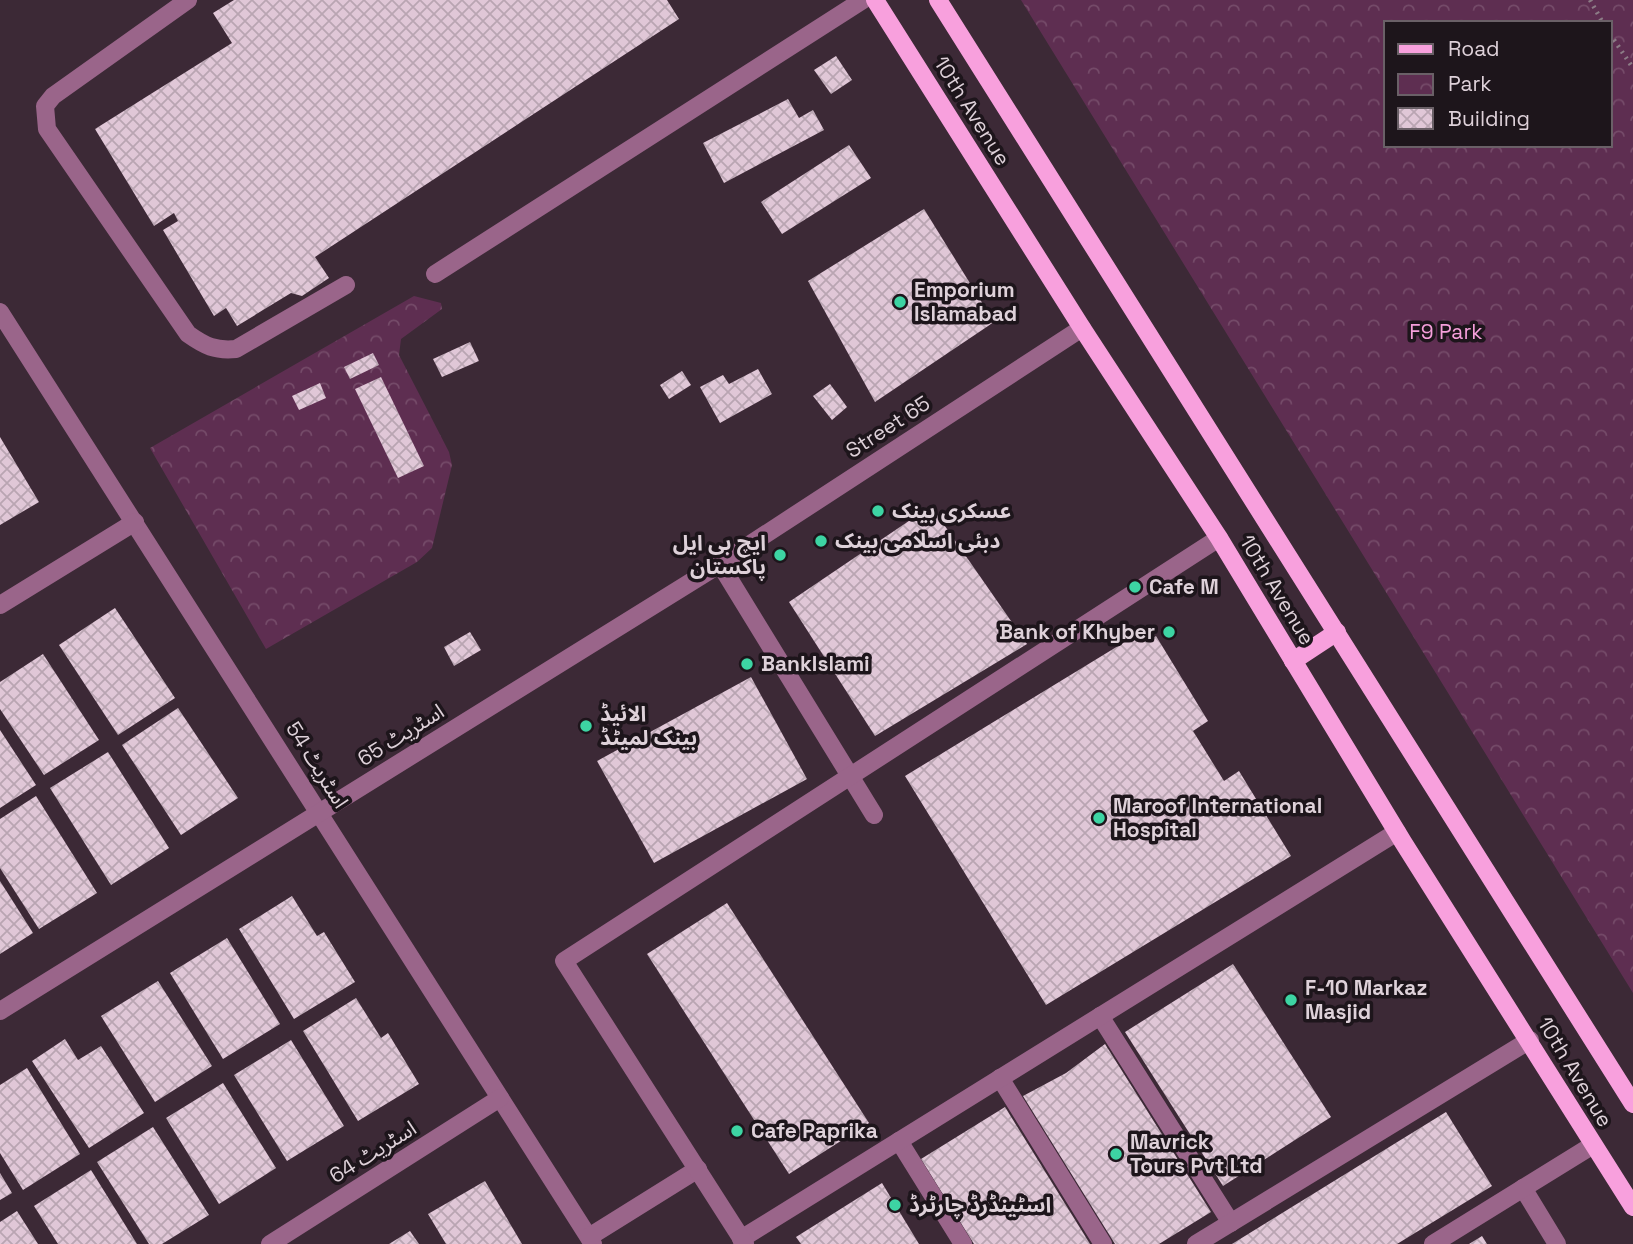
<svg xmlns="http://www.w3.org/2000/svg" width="1633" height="1244" font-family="'Space Grotesk','Noto Sans Arabic',sans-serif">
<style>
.park{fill:url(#park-crowns);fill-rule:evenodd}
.building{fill:url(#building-cross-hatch)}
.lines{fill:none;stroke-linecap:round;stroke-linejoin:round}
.path{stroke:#8c7c86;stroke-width:4.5;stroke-dasharray:2 5;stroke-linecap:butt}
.minor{stroke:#9a658a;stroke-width:18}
.major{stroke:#f8a0dd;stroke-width:18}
.poi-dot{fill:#3dd4a3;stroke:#1d151b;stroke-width:2.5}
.labels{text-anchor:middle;stroke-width:7;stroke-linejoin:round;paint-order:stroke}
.street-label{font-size:21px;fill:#ded1d9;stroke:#1d151b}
.poi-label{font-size:21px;font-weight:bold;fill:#ded1d9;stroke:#1d151b;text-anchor:start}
.park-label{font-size:21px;fill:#f69fdb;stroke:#1d151b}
</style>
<defs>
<pattern id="park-crowns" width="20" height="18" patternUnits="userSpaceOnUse" patternTransform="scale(1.75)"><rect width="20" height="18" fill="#5e2e51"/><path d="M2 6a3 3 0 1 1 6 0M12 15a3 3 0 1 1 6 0" fill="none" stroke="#754b69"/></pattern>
<pattern id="building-cross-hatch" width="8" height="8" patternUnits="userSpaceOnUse" patternTransform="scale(1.75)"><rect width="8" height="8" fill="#e0c7d7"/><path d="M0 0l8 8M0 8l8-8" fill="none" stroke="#b9a5b2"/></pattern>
</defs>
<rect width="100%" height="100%" fill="#3c2936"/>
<g class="park">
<path d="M1021,0H1633V993ZM1386,23H1610V145H1386Z"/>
<polygon points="414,296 441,303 442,309 401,339 399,355 449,452 452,465 432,548 417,562 266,649 150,448"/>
</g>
<g class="building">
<polygon points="234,0 667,0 679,19 315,257 329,278 302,296 291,293 237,326 226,308 214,316 163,230 178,221 174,213 154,226 95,129 232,43 213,13"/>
<polygon points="836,56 852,80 831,94 814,70"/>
<polygon points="788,99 799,118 813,110 824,130 724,183 703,143"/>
<polygon points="849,145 871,178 782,234 761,202"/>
<polygon points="924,209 994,322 875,402 808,281"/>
<polygon points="470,342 479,361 442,377 433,359"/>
<polygon points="373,353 379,365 350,379 344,367"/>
<polygon points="758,369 772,394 720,423 700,387 723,375 729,384"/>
<polygon points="682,371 691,385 669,399 660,385"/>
<polygon points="381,377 424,466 398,478 355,389"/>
<polygon points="320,383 326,398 299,410 292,396"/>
<polygon points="830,384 847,407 832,420 813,396"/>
<polygon points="0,437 39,502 0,525"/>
<polygon points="931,506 1027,644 875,736 789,602"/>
<polygon points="115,608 175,698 118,735 59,645"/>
<polygon points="470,632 481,650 454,666 444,647"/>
<polygon points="1141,632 1147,641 1156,636 1208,721 1193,731 1224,781 1239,771 1291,856 1046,1005 905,776"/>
<polygon points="43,654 99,740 44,775 0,709 0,682"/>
<polygon points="751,677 807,779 654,863 597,761"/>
<polygon points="178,708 238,798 181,835 122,745"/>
<polygon points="0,730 36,785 0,808"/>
<polygon points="108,752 169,848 111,885 50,788"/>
<polygon points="36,796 97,893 39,929 0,868 0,819"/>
<polygon points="0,881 33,933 0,954"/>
<polygon points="292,896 317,936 324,932 355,982 294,1019 239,929"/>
<polygon points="727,903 869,1123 789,1174 647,954"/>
<polygon points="227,938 280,1024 223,1059 170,973"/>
<polygon points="1233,964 1331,1117 1223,1186 1125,1032"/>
<polygon points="158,981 212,1066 155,1102 101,1016"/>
<polygon points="356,998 381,1038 388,1033 419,1084 358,1121 303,1031"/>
<polygon points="65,1039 78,1060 101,1046 144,1113 89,1148 32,1061"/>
<polygon points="291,1040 344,1126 287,1161 234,1075"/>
<polygon points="1105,1044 1211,1212 1159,1244 1115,1244 1023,1096 1066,1073"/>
<polygon points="27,1068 80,1154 23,1190 0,1153 0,1085"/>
<polygon points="223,1083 276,1168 219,1204 166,1118"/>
<polygon points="1005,1107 1090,1244 974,1244 921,1159"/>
<polygon points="1446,1112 1492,1186 1397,1244 1232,1244"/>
<polygon points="153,1127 209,1215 162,1244 149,1244 97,1162"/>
<polygon points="91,1170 137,1244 58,1244 34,1206"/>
<polygon points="0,1173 12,1193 0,1200"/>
<polygon points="485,1181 522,1244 446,1244 428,1214"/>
<polygon points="882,1183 919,1244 801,1244 796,1237"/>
<polygon points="17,1211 38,1244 0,1244 0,1222"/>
<polygon points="410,1231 419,1244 389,1244"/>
<polygon points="1482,1236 1487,1244 1469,1244"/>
</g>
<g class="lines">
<g class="path">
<polyline points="1590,0 1603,23"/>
<polyline points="1610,34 1633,68"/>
</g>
<g class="minor">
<path d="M188,0L53,96L45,106L47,129L188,334C205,346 215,351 236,349L346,285"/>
<polyline points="435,274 863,0"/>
<polyline points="0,312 593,1244"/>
<polyline points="720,564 874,815"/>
<polyline points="0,605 135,522"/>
<polyline points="0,1011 720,564 1082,328"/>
<polyline points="1100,1016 1231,1223"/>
<polyline points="1000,1078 1103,1244"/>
<polyline points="899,1141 963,1244"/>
<polyline points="1523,1188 1557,1244"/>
<polyline points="589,1237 698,1169"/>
<polyline points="741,1239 1397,832"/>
<polyline points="270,1244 500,1098"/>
<polyline points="745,1244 564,961 1219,538"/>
<polyline points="1196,1244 1530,1040"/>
<polyline points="1433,1244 1593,1145"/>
</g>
<g class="major">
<polyline points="875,0 1082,328 1219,538 1403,842 1633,1207"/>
<polyline points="938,0 1633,1104"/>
<polyline points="1293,661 1337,632"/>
</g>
</g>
<g class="poi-dot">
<circle cx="900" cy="302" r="7"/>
<circle cx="878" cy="511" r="7"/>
<circle cx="821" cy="541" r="7"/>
<circle cx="780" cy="555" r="7"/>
<circle cx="1135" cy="587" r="7"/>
<circle cx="1169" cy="632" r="7"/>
<circle cx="747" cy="664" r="7"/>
<circle cx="586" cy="726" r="7"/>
<circle cx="1099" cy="818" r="7"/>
<circle cx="1291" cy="1000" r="7"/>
<circle cx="737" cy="1131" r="7"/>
<circle cx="1116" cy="1154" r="7"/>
<circle cx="895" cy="1205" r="7"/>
</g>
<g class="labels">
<g class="street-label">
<text transform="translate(972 111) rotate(58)" y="7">10th Avenue</text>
<text transform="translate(888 427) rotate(-33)" y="7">Street 65</text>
<text transform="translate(1277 590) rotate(59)" y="7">10th Avenue</text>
<text transform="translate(401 735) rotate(-32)" y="7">اسٹریٹ 65</text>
<text transform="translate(317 765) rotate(58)" y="7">اسٹریٹ 54</text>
<text transform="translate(1575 1072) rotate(59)" y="7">10th Avenue</text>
<text transform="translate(373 1152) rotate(-32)" y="7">اسٹریٹ 64</text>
</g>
<g class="poi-label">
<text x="914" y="297">Emporium<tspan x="914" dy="24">Islamabad</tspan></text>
<text x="892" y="518">عسکری بینک</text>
<text x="835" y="548">دبئی اسلامی بینک</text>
<text x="766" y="550" text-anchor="end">ایچ بی ایل<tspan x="766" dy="24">پاکستان</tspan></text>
<text x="1149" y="594">Cafe M</text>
<text x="1155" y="639" text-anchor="end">Bank of Khyber</text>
<text x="761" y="671">BankIslami</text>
<text x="600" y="721">الائیڈ<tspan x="600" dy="24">بینک لمیٹڈ</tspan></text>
<text x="1113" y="813">Maroof International<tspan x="1113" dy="24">Hospital</tspan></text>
<text x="1305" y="995">F-10 Markaz<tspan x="1305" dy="24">Masjid</tspan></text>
<text x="751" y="1138">Cafe Paprika</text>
<text x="1130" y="1149">Mavrick<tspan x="1130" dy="24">Tours Pvt Ltd</tspan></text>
<text x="909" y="1212">اسٹینڈرڈ چارٹرڈ</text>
</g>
<g class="park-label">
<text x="1446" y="339">F9 Park</text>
</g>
</g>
<rect x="1384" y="21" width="228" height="126" fill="#1d151b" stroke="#6a6067" stroke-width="2"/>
<rect x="1398" y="44" width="35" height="10" fill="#f8a0dd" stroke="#6a6067" stroke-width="2"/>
<text x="1448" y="56" font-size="21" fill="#ded1d9">Road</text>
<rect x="1398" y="74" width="35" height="21" fill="url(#park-crowns)" stroke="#6a6067" stroke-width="2"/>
<text x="1448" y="91" font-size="21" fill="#ded1d9">Park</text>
<rect x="1398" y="108" width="35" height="21" fill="url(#building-cross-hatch)" stroke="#6a6067" stroke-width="2"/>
<text x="1448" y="126" font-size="21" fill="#ded1d9">Building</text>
</svg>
